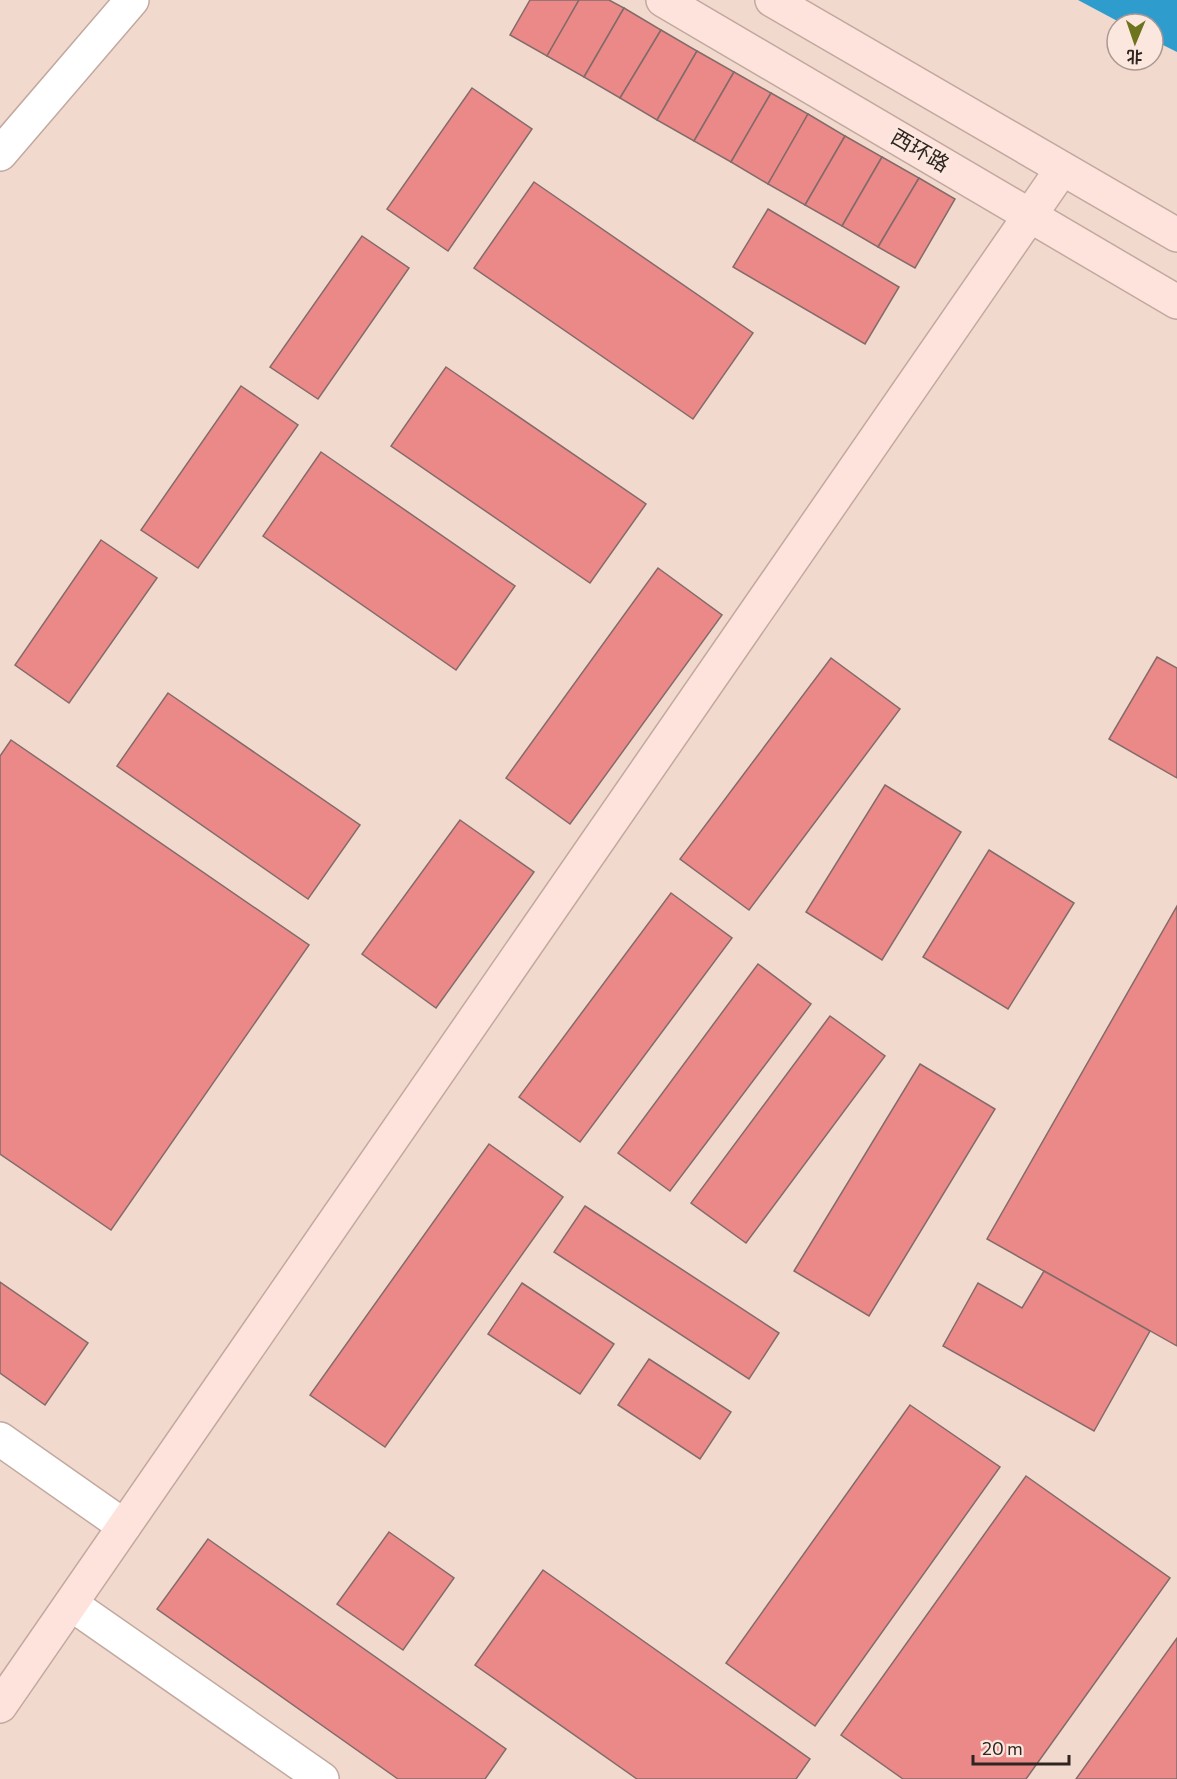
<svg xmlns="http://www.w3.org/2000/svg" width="1177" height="1779" font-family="Commissioner,'Noto Sans SC',sans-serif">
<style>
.water{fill:#2f9cce}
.building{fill:#eb8988;stroke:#846b6a;stroke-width:1.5}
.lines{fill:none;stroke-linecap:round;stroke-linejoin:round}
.street-casing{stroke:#c2a99f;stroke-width:36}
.secondary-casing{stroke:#c2a99f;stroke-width:36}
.street{stroke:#fff;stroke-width:33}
.secondary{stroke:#fee2dc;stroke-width:33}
.labels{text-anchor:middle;stroke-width:6;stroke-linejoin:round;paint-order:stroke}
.street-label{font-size:21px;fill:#2e2521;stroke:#fce7de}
</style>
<rect width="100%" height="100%" fill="#f2d9ce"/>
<polygon class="water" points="1078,0 1177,0 1177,52 1153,40 1153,24 1123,24"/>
<g class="building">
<polygon points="530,0 579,0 547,56 510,35"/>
<polygon points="579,0 609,0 624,8 584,77 547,56"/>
<polygon points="624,8 661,30 620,98 584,77"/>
<polygon points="661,30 697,51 657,120 620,98"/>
<polygon points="697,51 734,72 694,141 657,120"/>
<polygon points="734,72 771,93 731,162 694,141"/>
<polygon points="472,88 532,129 448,251 387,209"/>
<polygon points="771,93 808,114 768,184 731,162"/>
<polygon points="808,114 845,136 805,205 768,184"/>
<polygon points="845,136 882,157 842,226 805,205"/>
<polygon points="882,157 919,178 878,247 842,226"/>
<polygon points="919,178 955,199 915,268 878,247"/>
<polygon points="534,182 753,333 693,419 474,268"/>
<polygon points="768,209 899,287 865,344 733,267"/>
<polygon points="362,236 409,268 318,399 270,367"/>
<polygon points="446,367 646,504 590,583 391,446"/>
<polygon points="241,386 298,425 198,568 141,530"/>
<polygon points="321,452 515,586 456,670 263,536"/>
<polygon points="101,540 157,578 69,703 15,665"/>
<polygon points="658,568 722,615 570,824 506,778"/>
<polygon points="1157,657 1177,668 1177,778 1109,739"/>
<polygon points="831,658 900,709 749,910 680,859"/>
<polygon points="168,693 360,825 308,899 117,766"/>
<polygon points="11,740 309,945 111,1230 0,1154 0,756"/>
<polygon points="885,785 961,832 882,960 806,912"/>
<polygon points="460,820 534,872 436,1008 362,954"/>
<polygon points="989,850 1074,903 1008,1009 923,957"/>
<polygon points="671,893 732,938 580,1142 519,1097"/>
<polygon points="1177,906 1177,1346 987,1239"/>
<polygon points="758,964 811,1004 670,1191 618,1153"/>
<polygon points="830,1016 885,1056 746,1243 691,1203"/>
<polygon points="920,1064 995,1109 869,1316 794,1271"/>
<polygon points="489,1144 563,1197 385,1447 310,1395"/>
<polygon points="585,1206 779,1333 749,1379 554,1252"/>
<polygon points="1044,1271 1150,1331 1094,1431 943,1346 978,1283 1022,1308"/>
<polygon points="0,1282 88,1343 45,1405 0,1373"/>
<polygon points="522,1283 614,1344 580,1394 488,1334"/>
<polygon points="649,1359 731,1412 700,1459 618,1405"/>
<polygon points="910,1405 1000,1467 815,1726 726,1663"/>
<polygon points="1026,1476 1170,1578 1026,1779 903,1779 841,1735"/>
<polygon points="389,1532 454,1578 403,1650 337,1604"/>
<polygon points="208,1539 506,1749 485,1779 398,1779 157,1609"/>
<polygon points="543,1570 810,1759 796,1779 637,1779 475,1665"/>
<polygon points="1177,1638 1177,1779 1076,1779"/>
</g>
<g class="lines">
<g class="street-casing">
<g id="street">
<polyline points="0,154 132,0"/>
<polyline points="0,1439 124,1526"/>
<polyline points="71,1604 322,1779"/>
</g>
</g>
<g class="secondary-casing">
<g id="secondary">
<polyline points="663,0 1177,302"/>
<polyline points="772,0 1177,235"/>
<polyline points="0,1706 1062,169"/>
</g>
</g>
<use href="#street" class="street"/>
<use href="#secondary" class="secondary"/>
</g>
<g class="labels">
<g class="street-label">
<text transform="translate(920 151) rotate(30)" y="7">西环路</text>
</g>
</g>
<g transform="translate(1135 42) rotate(182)"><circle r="28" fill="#fce7de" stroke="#aa9992" stroke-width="1.5"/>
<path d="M0-4.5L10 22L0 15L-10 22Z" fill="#6c741e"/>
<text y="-9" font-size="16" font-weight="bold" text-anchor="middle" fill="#2e2521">北</text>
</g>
<path d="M973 1755v9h96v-9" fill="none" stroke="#2e2521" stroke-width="3"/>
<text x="982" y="1755" font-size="18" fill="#2e2521" stroke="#fce7de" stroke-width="4.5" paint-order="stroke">20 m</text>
</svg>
